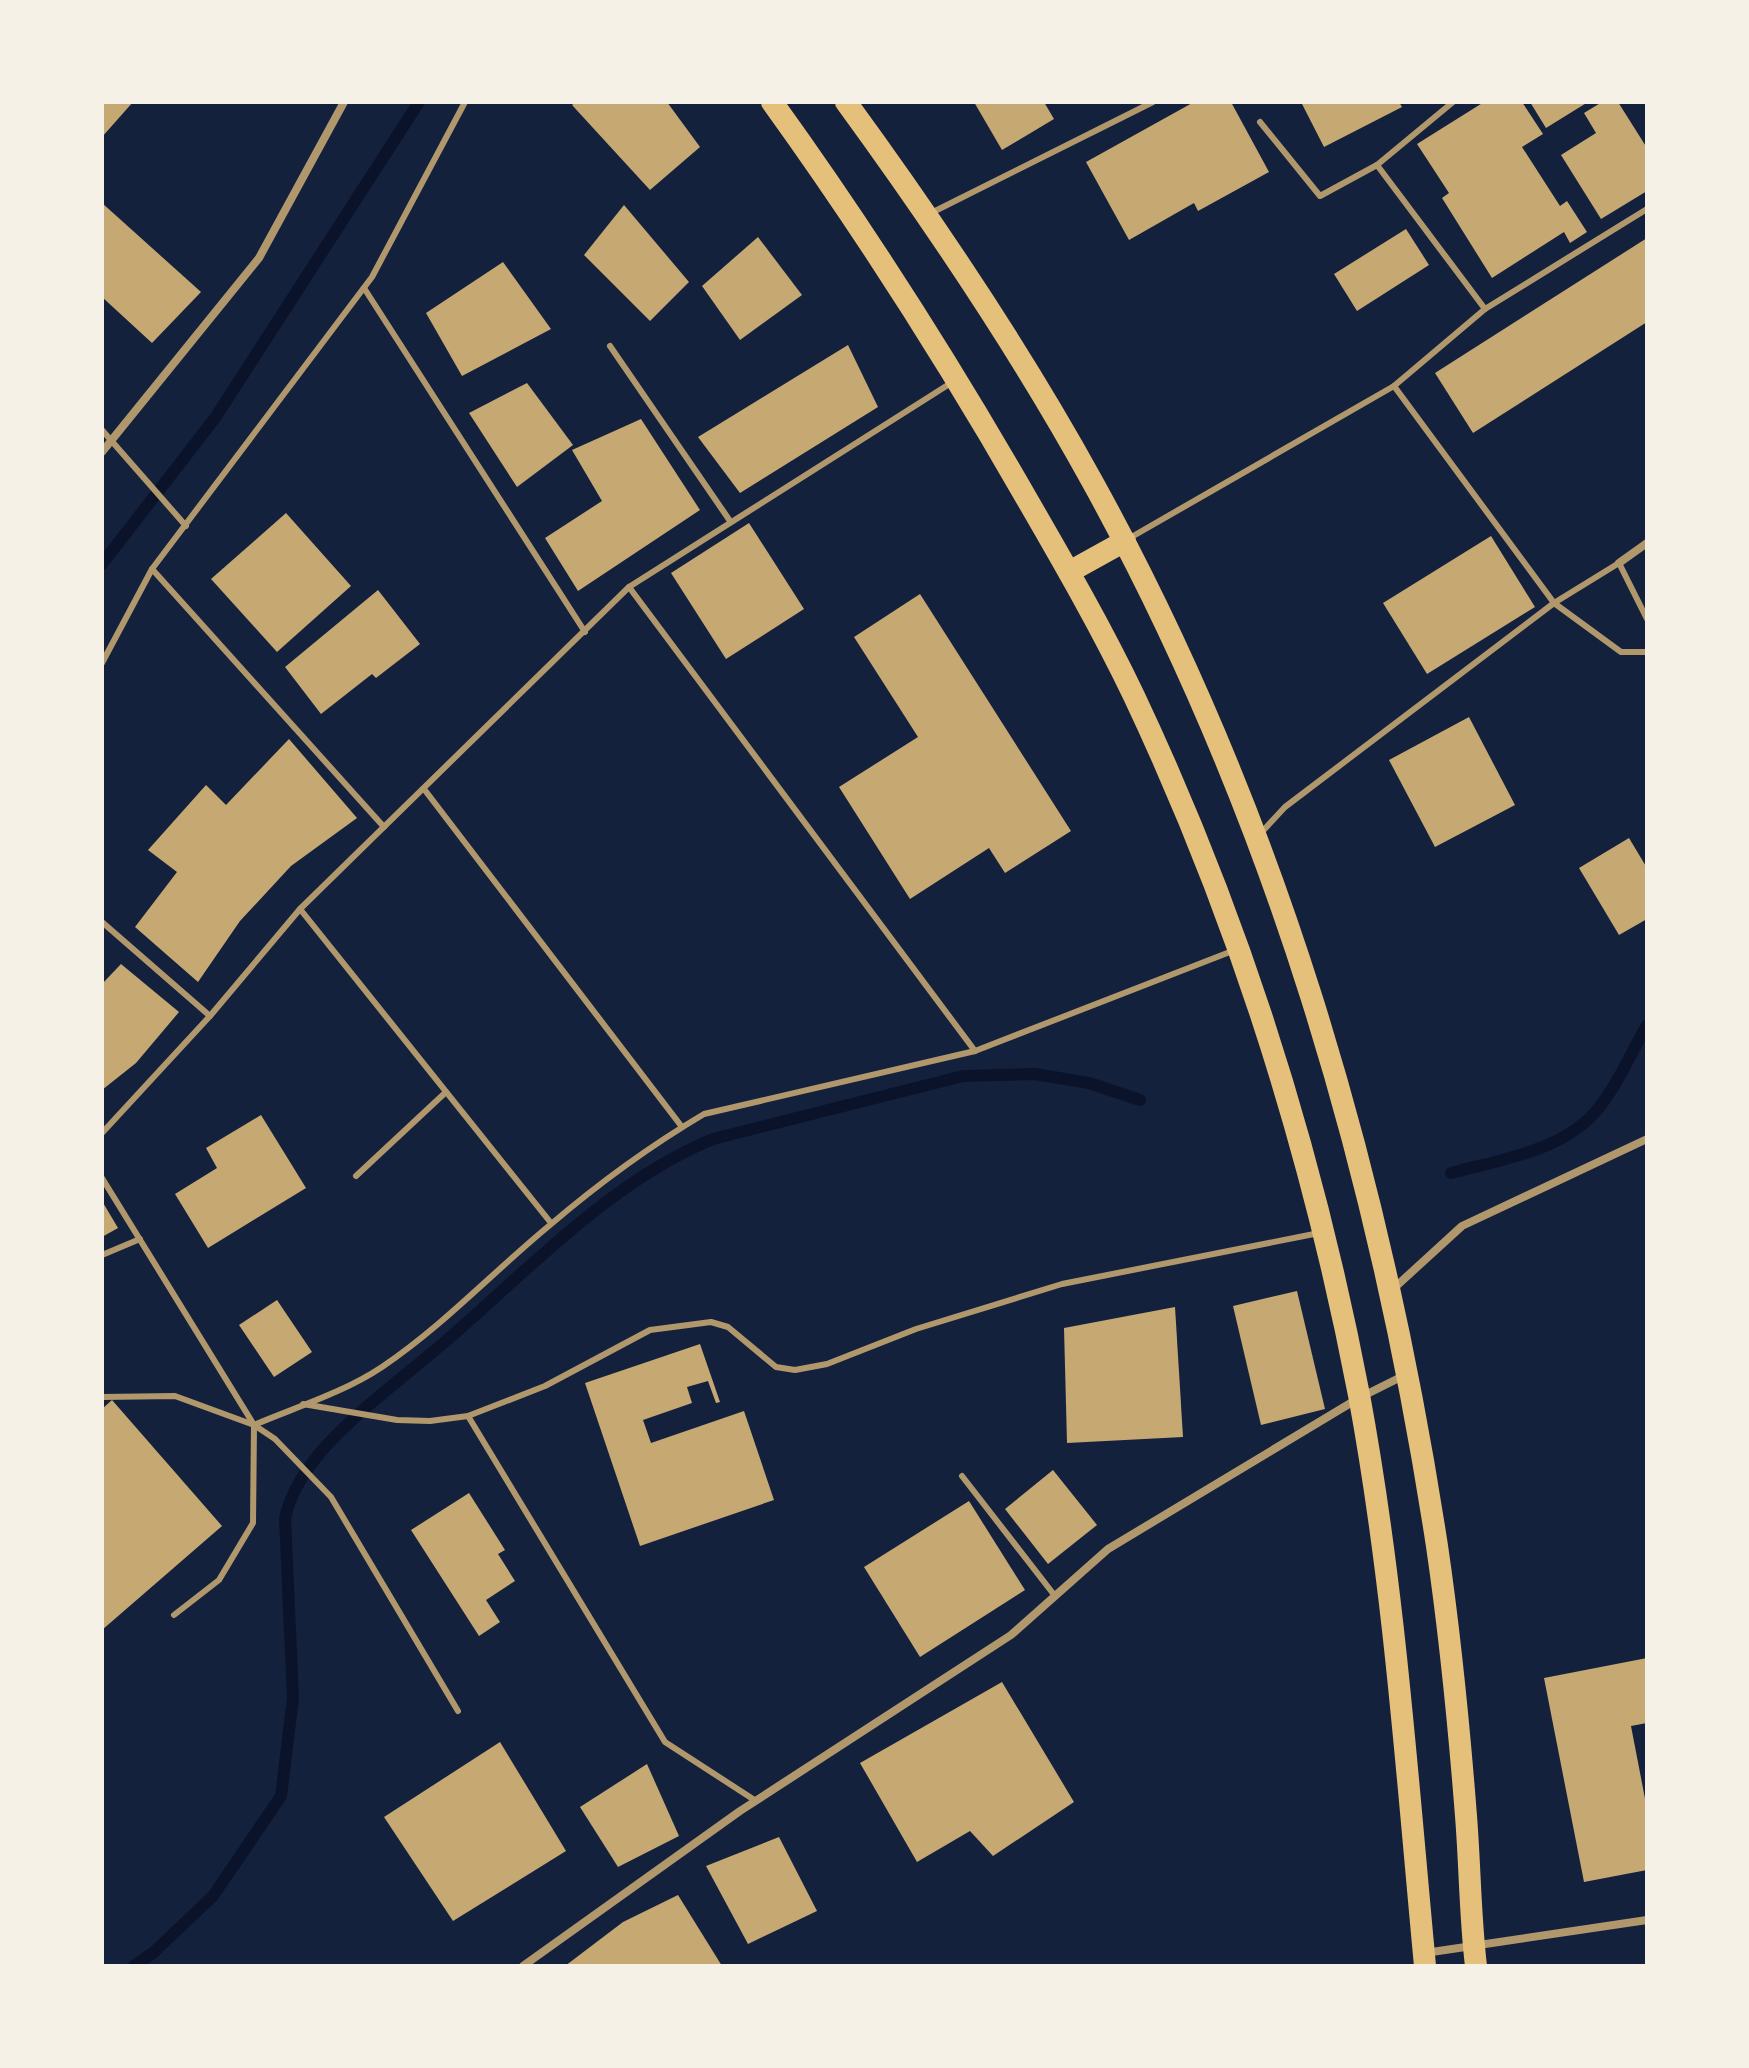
<svg xmlns="http://www.w3.org/2000/svg" width="1749" height="2068" font-family="Poppins,sans-serif">
<style>
.lines{fill:none;stroke-linecap:round;stroke-linejoin:round}
.stream{stroke:#0b132b;stroke-width:12}
.building{fill:#c6a872}
.service{stroke:#b1986c;stroke-width:6}
.minor{stroke:#b1986c;stroke-width:8}
.trunk{stroke:#e5c07b;stroke-width:22}
</style>
<rect width="100%" height="100%" fill="#14213d"/>
<g class="lines">
<g class="stream">
<polyline points="102,564 215,418 419,102"/>
<path d="M1451,1173C1499,1160 1563,1151 1597,1110C1617,1086 1631,1053 1647,1025"/>
<path d="M134,1966L154,1952L213,1896L281,1796L293,1698L285,1518C291,1493 303,1474 319,1454C355,1412 404,1377 446,1341C529,1269 611,1181 713,1139L963,1076L1035,1074L1089,1083L1140,1100"/>
</g>
</g>
<g class="building">
<polygon points="102,102 133,102 102,137"/>
<polygon points="576,102 667,102 700,147 650,190 572,105"/>
<polygon points="974,102 1044,102 1054,119 1002,150"/>
<polygon points="1194,102 1231,102 1269,172 1198,211 1194,203 1129,240 1086,162"/>
<polygon points="1301,102 1399,102 1402,107 1324,147"/>
<polygon points="1484,102 1522,102 1543,134 1522,147 1560,206 1567,201 1587,232 1570,243 1564,232 1492,278 1442,198 1449,193 1417,144"/>
<polygon points="1530,102 1588,102 1546,128"/>
<polygon points="1602,102 1618,102 1647,148 1647,191 1601,219 1561,155 1596,133 1584,113"/>
<polygon points="102,203 201,292 152,343 102,297"/>
<polygon points="624,205 689,282 650,321 584,255"/>
<polygon points="1406,229 1429,265 1357,311 1334,274"/>
<polygon points="758,237 802,295 740,340 702,286"/>
<polygon points="1647,238 1647,322 1473,433 1435,373"/>
<polygon points="503,262 551,329 462,376 426,313"/>
<polygon points="848,345 878,407 740,493 698,437"/>
<polygon points="527,383 573,445 517,487 469,413"/>
<polygon points="641,419 700,510 578,591 545,538 602,501 572,450"/>
<polygon points="286,513 351,586 277,652 211,579"/>
<polygon points="749,523 804,609 726,659 671,573"/>
<polygon points="1491,536 1535,607 1427,674 1383,603"/>
<polygon points="378,590 420,644 376,678 372,674 321,714 285,667"/>
<polygon points="920,594 1071,831 1005,873 989,848 910,899 839,787 918,737 854,637"/>
<polygon points="1469,717 1515,805 1435,847 1389,760"/>
<polygon points="289,739 357,818 291,866 240,921 198,982 135,927 177,872 148,850 206,785 226,805"/>
<polygon points="1629,838 1647,868 1647,919 1619,935 1579,868"/>
<polygon points="121,964 179,1012 136,1063 102,1090 102,984"/>
<polygon points="261,1115 306,1188 208,1248 175,1194 217,1168 206,1148"/>
<polygon points="102,1201 118,1228 102,1237"/>
<polygon points="1297,1291 1325,1409 1261,1425 1233,1306"/>
<polygon points="277,1300 312,1352 274,1377 239,1325"/>
<polygon points="1175,1307 1183,1437 1067,1443 1064,1328"/>
<polygon points="700,1344 720,1402 716,1403 708,1381 687,1387 692,1403 643,1420 651,1443 744,1411 774,1500 640,1546 585,1383"/>
<polygon points="112,1400 222,1526 102,1630 102,1409"/>
<polygon points="1053,1470 1097,1525 1048,1564 1005,1509"/>
<polygon points="469,1493 505,1550 498,1554 515,1581 486,1600 500,1622 479,1636 411,1530"/>
<polygon points="969,1501 1025,1590 920,1657 864,1567"/>
<polygon points="1647,1658 1647,1723 1631,1726 1647,1809 1647,1870 1584,1882 1544,1678"/>
<polygon points="1002,1682 1074,1802 993,1856 970,1831 917,1862 860,1763"/>
<polygon points="500,1742 566,1851 453,1921 384,1817"/>
<polygon points="647,1764 679,1836 618,1867 580,1807"/>
<polygon points="779,1837 817,1911 748,1944 706,1866"/>
<polygon points="678,1895 722,1966 565,1966 623,1922"/>
</g>
<g class="lines">
<g class="service">
<polyline points="1260,122 1320,196 1377,165 1453,102"/>
<polyline points="1377,165 1485,309"/>
<polyline points="931,213 1153,102"/>
<polyline points="364,288 585,632"/>
<polyline points="610,346 730,521"/>
<polyline points="1394,386 1554,603 1621,652 1647,652"/>
<polyline points="102,430 186,526"/>
<polyline points="1128,539 1394,386 1485,309 1647,209"/>
<polyline points="152,569 384,827"/>
<polyline points="629,587 975,1051"/>
<polyline points="102,663 152,569 372,277 465,102"/>
<polyline points="424,789 682,1127"/>
<polyline points="1260,834 1285,807 1554,603 1619,563 1647,619"/>
<polyline points="300,909 551,1223"/>
<polyline points="102,922 210,1016"/>
<polyline points="102,1133 210,1016 300,909 629,587 951,383"/>
<polyline points="356,1176 446,1092"/>
<polyline points="102,1178 254,1425 253,1523 219,1580 174,1615"/>
<polyline points="102,1255 140,1239"/>
<polyline points="102,1397 175,1396 254,1425 275,1439 331,1497 458,1711"/>
<polyline points="303,1404 397,1420 430,1421 468,1416 545,1386 650,1330 711,1322 728,1327 776,1367 795,1370 827,1364 916,1329 1062,1284 1319,1233"/>
<polyline points="468,1416 665,1742 756,1801"/>
<path d="M254,1425C296,1407 343,1393 382,1367C443,1326 494,1271 550,1225C598,1184 650,1146 704,1114L975,1051L1235,950"/>
<polyline points="962,1476 1055,1596"/>
</g>
<g class="minor">
<polyline points="102,452 259,258 344,102"/>
<polyline points="1619,563 1647,543"/>
<polyline points="1392,1290 1462,1226 1647,1139"/>
<polyline points="1425,1953 1647,1920"/>
<polyline points="523,1966 740,1811 1011,1635 1108,1549 1359,1398 1405,1375"/>
</g>
<g class="trunk">
<path d="M772,102C865,231 949,363 1028,501C1065,565 1102,629 1134,696C1238,916 1313,1155 1359,1395C1394,1584 1407,1775 1425,1966"/>
<path d="M846,102C935,224 1019,348 1092,481C1275,812 1380,1174 1437,1546C1450,1635 1459,1726 1466,1816C1470,1866 1470,1916 1476,1966"/>
<polyline points="1069,572 1125,541"/>
</g>
</g>
<rect width="1749" height="2068" fill="none" stroke="#f6f1e7" stroke-width="208"/>
</svg>
